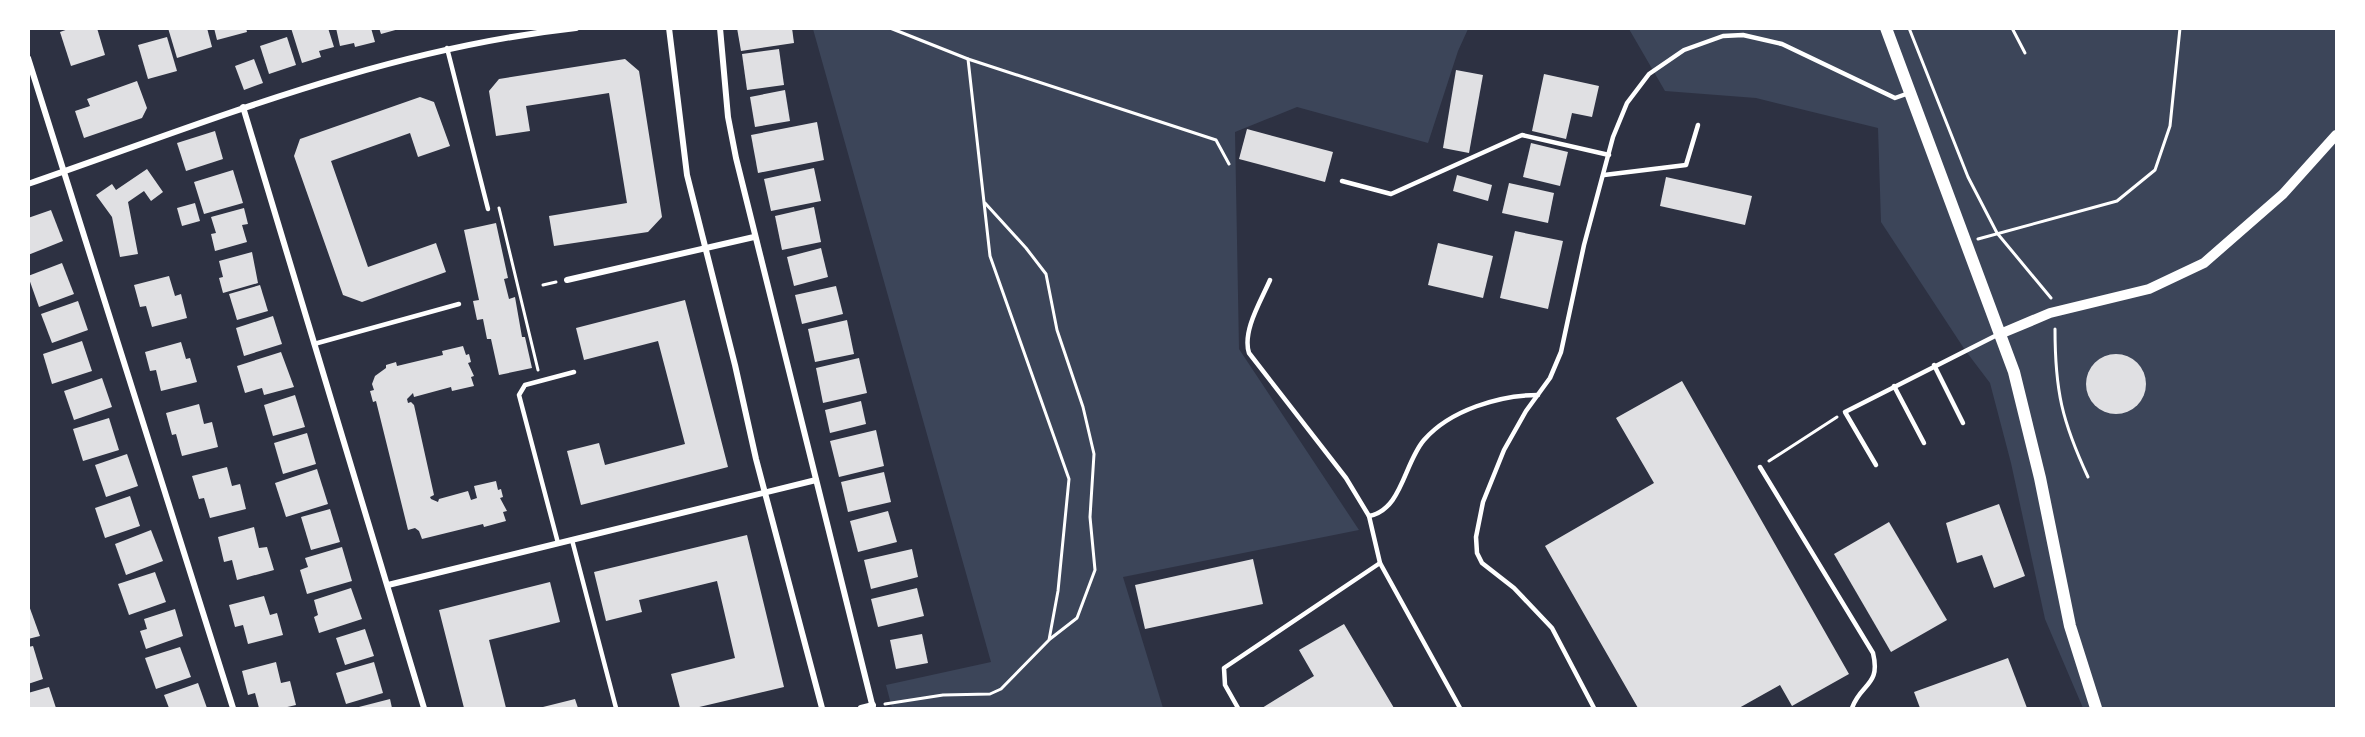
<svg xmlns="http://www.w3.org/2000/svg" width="2365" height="737" font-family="Georgia,serif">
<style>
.green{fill:#3c4559}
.building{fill:#e0e0e3}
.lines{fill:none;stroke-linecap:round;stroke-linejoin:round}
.path{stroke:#fff;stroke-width:3}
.service{stroke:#fff;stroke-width:4.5}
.minor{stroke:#fff;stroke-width:6}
.tertiary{stroke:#fff;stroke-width:10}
.secondary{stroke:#fff;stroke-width:12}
</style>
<rect width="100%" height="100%" fill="#2d3142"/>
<g class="green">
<polygon points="813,29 1468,29 1458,51 1428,143 1297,107 1235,132 1239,349 1359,530 1123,577 1163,708 892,708 886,685 991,662"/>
<polygon points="1629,29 2336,29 2336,708 2083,708 2045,619 2011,463 1990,383 1965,350 1881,222 1878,128 1756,98 1665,91"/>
</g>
<g class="building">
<polygon points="71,28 97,28 105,55 71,66 60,32"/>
<polygon points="168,28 207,28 212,47 177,58"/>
<polygon points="214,28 246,28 247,32 217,40"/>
<polygon points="291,28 328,28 334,47 319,51 321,57 302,63"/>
<polygon points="336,28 371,28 375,42 355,47 354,43 340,46"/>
<polygon points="379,28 399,28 399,29 381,34"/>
<polygon points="737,28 792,28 794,43 741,51"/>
<polygon points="167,37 177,71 148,79 138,45"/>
<polygon points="287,37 296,65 269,74 260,46"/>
<polygon points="779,49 784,85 747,90 742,54"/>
<polygon points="254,59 263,83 244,90 235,66"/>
<polygon points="625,59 639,71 662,217 648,232 554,246 549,216 627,203 609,93 526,106 530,131 496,136 489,91 499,79"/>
<polygon points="1456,70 1483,75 1469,153 1443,148"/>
<polygon points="1544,74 1599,86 1592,117 1572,113 1566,139 1532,131"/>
<polygon points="137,81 147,108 142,118 84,138 75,111 90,106 87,99"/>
<polygon points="785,90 790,121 755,127 750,97"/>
<polygon points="420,97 434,102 450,146 418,157 410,133 331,161 368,267 436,243 446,272 362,302 343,295 294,156 300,139"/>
<polygon points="817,122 824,160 758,173 751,135"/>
<polygon points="1247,129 1333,152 1325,182 1239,159"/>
<polygon points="215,131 223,159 186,171 177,143"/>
<polygon points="1531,143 1568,152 1560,186 1523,177"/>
<polygon points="814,168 821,201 771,211 764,179"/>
<polygon points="147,169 163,192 151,201 144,191 128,202 138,254 120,257 112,217 96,195 112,184 116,190"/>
<polygon points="233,170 243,203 204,214 194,182"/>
<polygon points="1457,175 1492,185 1488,201 1453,191"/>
<polygon points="1666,177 1752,196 1745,225 1660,206"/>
<polygon points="1509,183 1554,193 1548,223 1502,213"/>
<polygon points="195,203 200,221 182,226 177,208"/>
<polygon points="814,207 821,242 782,250 775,216"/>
<polygon points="244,208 248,224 242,225 247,242 215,251 211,234 216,233 211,217"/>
<polygon points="51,210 63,241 28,255 28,218"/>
<polygon points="496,223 508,278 504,279 509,299 515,297 522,337 525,337 532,368 499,375 491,339 487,339 483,319 477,320 473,301 479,300 464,230"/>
<polygon points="1515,231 1563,241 1548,309 1500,298"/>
<polygon points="1438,243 1493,256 1483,298 1428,285"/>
<polygon points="821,248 828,277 794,286 787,257"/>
<polygon points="252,252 258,283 223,293 219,278 223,277 219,261"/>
<polygon points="62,263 74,294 39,307 28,276"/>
<polygon points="169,276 175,296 181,294 187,318 152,327 146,306 140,307 134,285"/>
<polygon points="260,285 268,311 237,320 229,294"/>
<polygon points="836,286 843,314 802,324 795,295"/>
<polygon points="685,300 728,467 581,505 567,451 599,443 605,465 685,444 658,341 584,360 576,328"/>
<polygon points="78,301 88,330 52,343 41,314"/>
<polygon points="273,316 282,344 244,356 236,328"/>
<polygon points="847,320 854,354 815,362 808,329"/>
<polygon points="82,341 92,371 52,384 43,354"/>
<polygon points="181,342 186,359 190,358 197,382 161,391 156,370 150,371 145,352"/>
<polygon points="463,346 466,355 469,354 471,362 468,363 474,376 471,377 474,386 452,391 451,387 414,397 413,393 407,399 408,403 411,402 414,405 434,495 430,497 431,499 438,502 439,499 468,491 471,500 477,498 474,486 496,481 498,490 501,489 503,497 500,498 507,511 503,512 506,521 484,527 483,524 422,539 419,531 415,528 408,530 376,401 373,402 370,391 374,390 372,384 375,376 386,368 386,365 396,362 397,366 443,355 442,351"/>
<polygon points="281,352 294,387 264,395 262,388 245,393 237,366"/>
<circle cx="2116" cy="384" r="30"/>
<polygon points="859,358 867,393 823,403 816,368"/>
<polygon points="102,378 112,407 74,420 64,391"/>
<polygon points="1682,381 1849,674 1792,706 1780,685 1739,708 1638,708 1545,546 1654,483 1616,418"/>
<polygon points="295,395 305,427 273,436 264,405"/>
<polygon points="861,401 866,424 830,433 825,410"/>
<polygon points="199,404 204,424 212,422 218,447 182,456 176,434 172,435 166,413"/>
<polygon points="109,418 119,450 83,461 73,429"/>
<polygon points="876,430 884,466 839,477 830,441"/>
<polygon points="307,433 316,464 283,474 274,443"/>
<polygon points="127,454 138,486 106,497 95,465"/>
<polygon points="227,467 232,486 240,484 246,509 210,518 204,498 199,499 192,476"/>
<polygon points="317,469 328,504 286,517 275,483"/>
<polygon points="884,472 891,502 848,512 841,482"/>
<polygon points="130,496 140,526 105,538 95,508"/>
<polygon points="1999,504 2025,576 1994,588 1982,555 1957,563 1946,523"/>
<polygon points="330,509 340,542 311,550 301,517"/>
<polygon points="888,511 897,542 858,552 850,521"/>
<polygon points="1889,522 1947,620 1891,652 1834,554"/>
<polygon points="254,527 259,548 267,547 274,570 237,580 232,560 224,562 218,537"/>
<polygon points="151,530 163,561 126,575 115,544"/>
<polygon points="747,535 784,687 695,708 680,708 671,674 735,658 717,581 639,600 642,612 606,621 594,572"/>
<polygon points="342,547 352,581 307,594 300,570 308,567 305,558"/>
<polygon points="912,549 918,577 871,589 864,560"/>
<polygon points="1253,559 1263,604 1145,629 1135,585"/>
<polygon points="155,572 166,602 129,615 118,584"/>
<polygon points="550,582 560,622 489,640 506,708 464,708 439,610"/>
<polygon points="351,588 362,619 319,633 314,617 318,615 314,600"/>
<polygon points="917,588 924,616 878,627 871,599"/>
<polygon points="264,596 270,615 277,613 283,635 248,644 243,625 235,627 229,605"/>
<polygon points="28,603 40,636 28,639"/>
<polygon points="175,609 183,636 146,649 140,631 147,629 144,619"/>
<polygon points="1344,624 1394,708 1262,708 1314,676 1299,650"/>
<polygon points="365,629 374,656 345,665 336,638"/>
<polygon points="922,634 928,663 896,669 890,640"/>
<polygon points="33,646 43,679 28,684 28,647"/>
<polygon points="180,647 191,677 156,689 145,658"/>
<polygon points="2008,658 2027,708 1920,708 1914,692"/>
<polygon points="276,662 281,683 290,681 296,705 283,708 259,708 255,693 248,695 242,671"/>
<polygon points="374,662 383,693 346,704 336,673"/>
<polygon points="198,683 207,708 169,708 164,695"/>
<polygon points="49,687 56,708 28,708 28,693"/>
<polygon points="390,699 392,708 355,708"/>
<polygon points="575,699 578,708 539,708"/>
</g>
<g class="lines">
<g class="path">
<polyline points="890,28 968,59 1216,140 1229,164"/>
<polyline points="1909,28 1968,177 1997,233 2051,298"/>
<polyline points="2012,28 2025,53"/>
<polyline points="985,203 1026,248 1046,274 1057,330 1083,407 1094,454 1090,517 1095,570 1077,618 1050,639"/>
<polyline points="499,208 538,370"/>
<polyline points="1978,239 2117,201 2155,170 2170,126 2180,28"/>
<polyline points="543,285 556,282"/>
<path d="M2055,329C2055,391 2062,421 2088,477"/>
<polyline points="1769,461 1837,417"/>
<polyline points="885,704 943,695 990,694 1001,689 1049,640 1058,591 1069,479 990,256 968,59"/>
</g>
<g class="service">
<polyline points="447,48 488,209"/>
<polyline points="1604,175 1686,165 1698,125"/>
<polyline points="1342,181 1391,194 1522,135 1609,155"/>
<path d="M1270,280C1261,301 1242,331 1249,353L1346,478L1369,516C1402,510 1404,463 1424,440C1450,410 1500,395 1538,395"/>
<polyline points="314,344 459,304"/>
<polyline points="1934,365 1963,423"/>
<polyline points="1894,386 1924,443"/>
<polyline points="1876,465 1845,412 1999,334"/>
<path d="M1760,467L1873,653C1881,686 1861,683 1852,708"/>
<polyline points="1369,516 1380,563"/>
<polyline points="572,540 616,708"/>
<polyline points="558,543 519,395 525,385 574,372"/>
<polyline points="1238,708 1225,685 1224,668 1380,563 1460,708"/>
<polyline points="1594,708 1552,628 1514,588 1482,563 1477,553 1476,537 1483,502 1504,450 1526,411 1550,378 1561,352 1584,245 1613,137 1627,103 1649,74 1684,50 1723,36 1743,35 1782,44 1895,98 1909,93"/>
</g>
<g class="minor">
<polyline points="669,28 687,175 735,365 756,459 822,708"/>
<polyline points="720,28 728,117 736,158 873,708"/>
<polyline points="28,58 233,708"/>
<polyline points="243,107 424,708"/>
<path d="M28,184C210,121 384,49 576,28"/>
<polyline points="567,280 754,237"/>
<polyline points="388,585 816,480"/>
<polyline points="861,708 873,705"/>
</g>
<polyline class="tertiary" points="2000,334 2050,313 2149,289 2204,263 2283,194 2336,135"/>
<polyline class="secondary" points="1886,28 2014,372 2040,478 2070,626 2096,708"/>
</g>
<rect width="2365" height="737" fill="none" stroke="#ffffff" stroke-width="60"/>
</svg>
